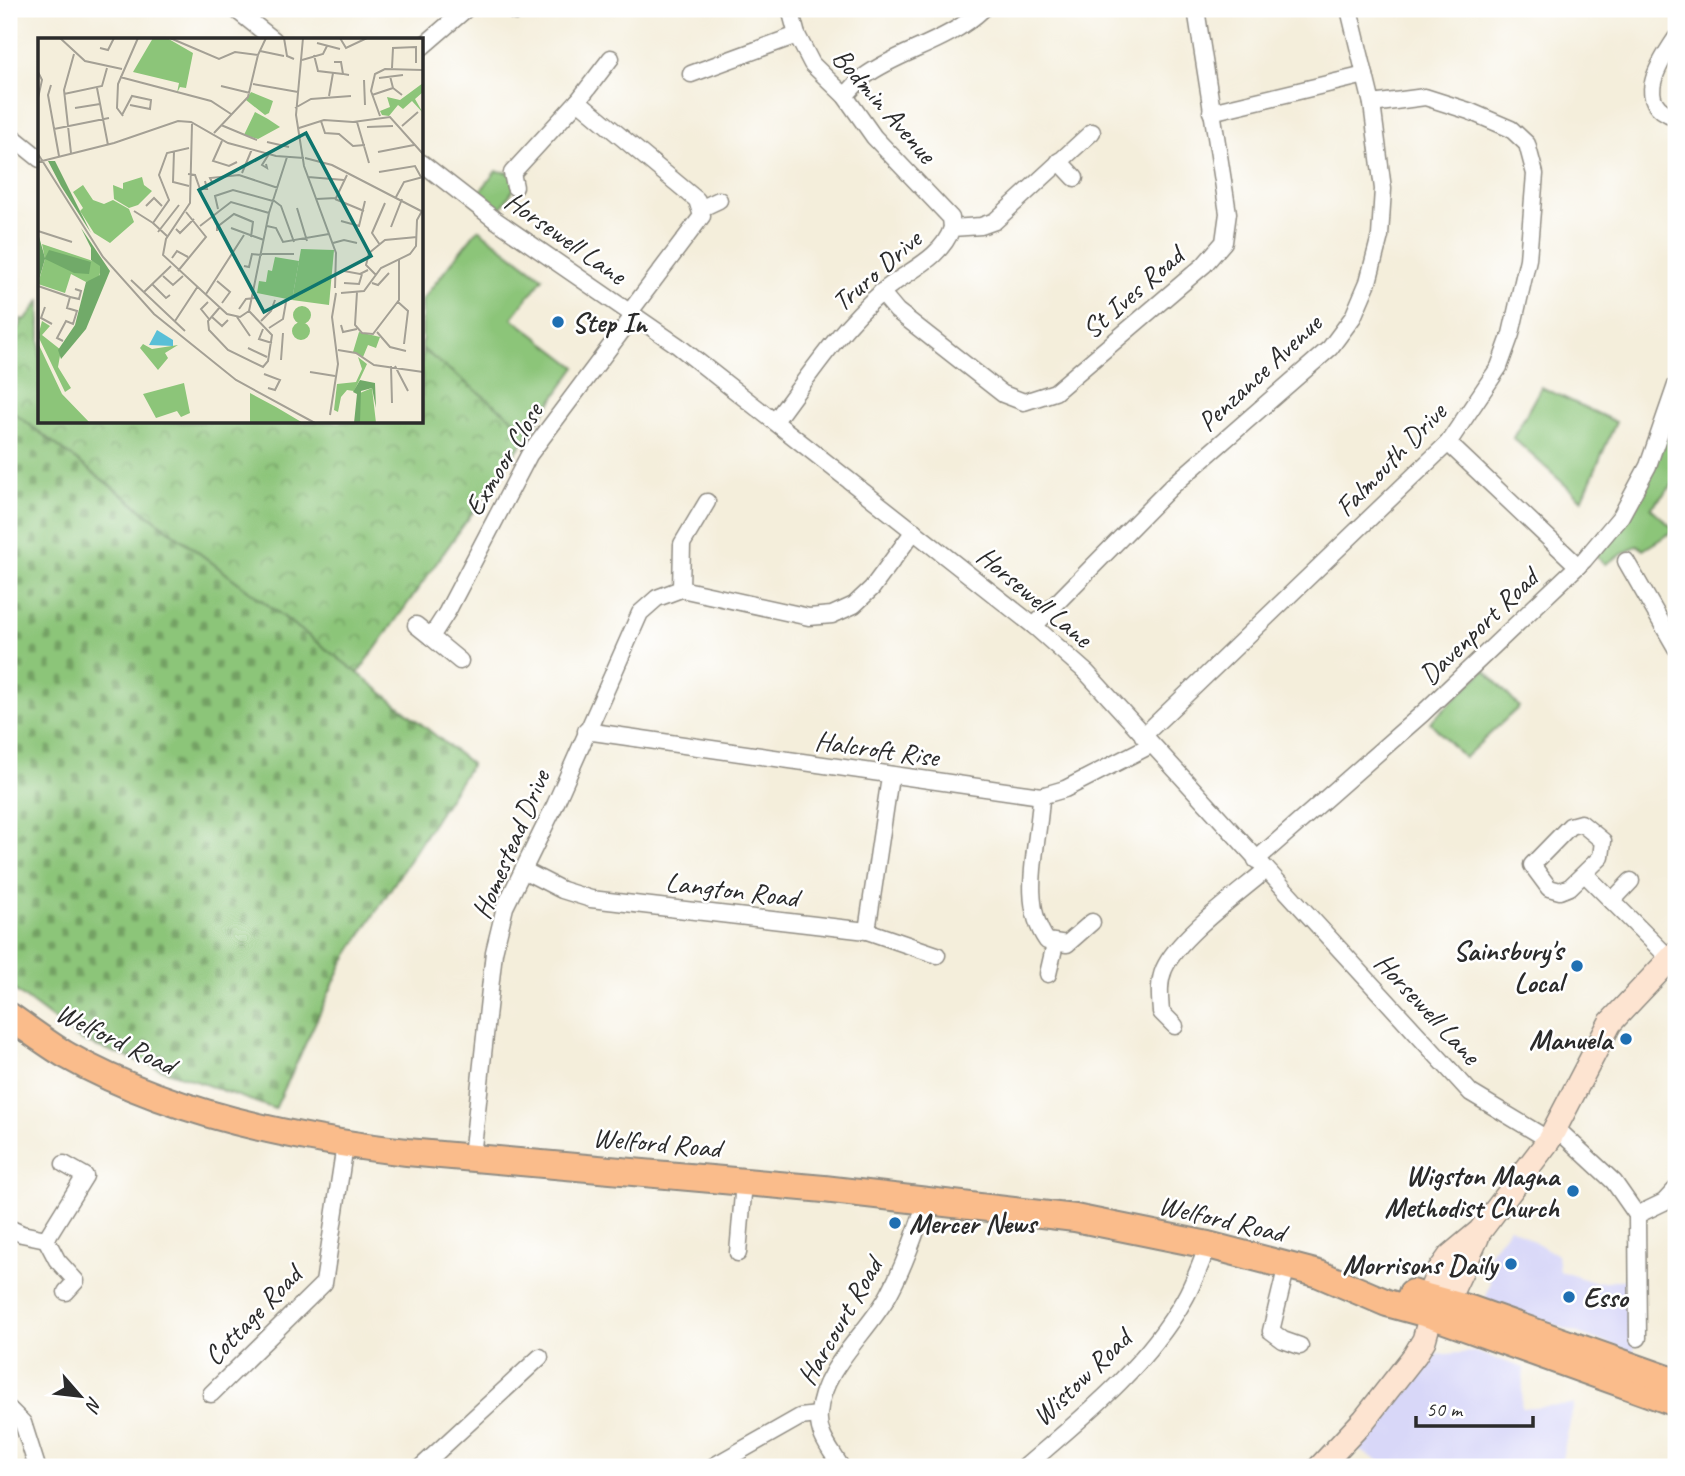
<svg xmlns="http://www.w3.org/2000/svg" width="1685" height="1476" font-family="Caveat,sans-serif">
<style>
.built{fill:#d8d7f8}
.green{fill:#8cc579;stroke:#5c7852;stroke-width:2}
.cemetery{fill:url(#cemetery-stones);stroke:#5c7852;stroke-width:2}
.park{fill:url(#park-crowns);stroke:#5c7852;stroke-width:2}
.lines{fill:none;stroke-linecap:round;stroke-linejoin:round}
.street-casing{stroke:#908c83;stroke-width:19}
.secondary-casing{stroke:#908c83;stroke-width:26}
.primary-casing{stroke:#908c83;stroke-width:30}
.street{stroke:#fff;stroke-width:16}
.secondary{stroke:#fde4d1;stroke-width:23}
.primary{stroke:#fabc8b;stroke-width:26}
.poi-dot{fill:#1f6fb2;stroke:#fff;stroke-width:2.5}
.labels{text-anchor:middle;stroke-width:5;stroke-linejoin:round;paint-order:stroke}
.street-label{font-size:28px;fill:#2b2b2b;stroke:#fff}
.poi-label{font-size:28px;font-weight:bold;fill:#2b2b2b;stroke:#fff;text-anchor:end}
.inset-road{fill:none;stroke:#a4a095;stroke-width:2}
.view{fill:#0f766e;fill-opacity:0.15;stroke:#0f766e;stroke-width:3.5}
.inset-edge{fill:none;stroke:#2b2b2b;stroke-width:3.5}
</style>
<defs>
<pattern id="cemetery-stones" width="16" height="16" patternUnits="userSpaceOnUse" patternTransform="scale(1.75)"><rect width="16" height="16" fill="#8cc579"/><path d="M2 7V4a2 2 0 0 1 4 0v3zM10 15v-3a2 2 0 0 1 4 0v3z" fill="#73a063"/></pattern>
<pattern id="park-crowns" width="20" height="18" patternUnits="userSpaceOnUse" patternTransform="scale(1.75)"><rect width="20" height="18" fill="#8cc579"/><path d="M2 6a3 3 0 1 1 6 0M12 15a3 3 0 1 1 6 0" fill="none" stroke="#73a063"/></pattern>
</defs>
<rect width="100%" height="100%" fill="#fff"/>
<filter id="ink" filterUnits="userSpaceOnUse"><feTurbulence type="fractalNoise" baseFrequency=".0143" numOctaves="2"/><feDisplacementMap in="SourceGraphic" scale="14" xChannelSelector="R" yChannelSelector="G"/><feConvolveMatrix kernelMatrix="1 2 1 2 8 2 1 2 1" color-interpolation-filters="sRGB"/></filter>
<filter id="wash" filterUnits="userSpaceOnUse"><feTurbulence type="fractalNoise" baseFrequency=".00686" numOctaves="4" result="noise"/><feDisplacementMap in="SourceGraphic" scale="28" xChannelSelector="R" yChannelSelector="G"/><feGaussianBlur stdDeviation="1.57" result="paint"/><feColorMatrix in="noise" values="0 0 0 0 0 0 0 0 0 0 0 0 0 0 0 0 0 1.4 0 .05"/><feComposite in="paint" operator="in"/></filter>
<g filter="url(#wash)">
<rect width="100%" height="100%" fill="#f4eedb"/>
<g class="built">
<polygon points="1510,1227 1557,1255 1559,1271 1594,1282 1631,1279 1634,1353 1485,1300 1491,1282 1477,1269"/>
<polygon points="1475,1352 1524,1368 1521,1408 1574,1404 1560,1467 1391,1467 1358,1450 1431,1355"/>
</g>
<g class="green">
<polygon points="496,171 512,173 515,187 494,219 472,202"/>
<polygon points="478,229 543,278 512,318 576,367 530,432 422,349 422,300"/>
<polygon points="1676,385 1676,481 1651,508 1675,530 1643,550 1638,545 1605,564 1591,552 1621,516"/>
<polygon points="1541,387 1616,422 1582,500 1513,438"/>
<polygon points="1485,670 1519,707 1464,758 1430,722"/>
</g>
<polygon class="cemetery" points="9,409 358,673 471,764 343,963 275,1109 82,1041 9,986"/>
<polygon class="park" points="40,301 40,422 422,422 422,349 530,432 358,673 9,409 9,340 21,325 21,319 25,320"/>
</g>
<g filter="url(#ink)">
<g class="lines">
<g class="street-casing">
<g id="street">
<polyline points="235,9 274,40"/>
<polyline points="511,9 515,12"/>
<polyline points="790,9 797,35 812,64 845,96 874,137 951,218 952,228"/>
<path d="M1676,38C1659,63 1632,104 1676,117"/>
<polyline points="422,47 466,9"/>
<polyline points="611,58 578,101 697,200 702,216 629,313"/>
<polyline points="691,74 797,35"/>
<path d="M845,96C851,89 858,82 865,76C901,50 947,43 983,9"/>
<polyline points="1211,112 1365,75"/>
<polyline points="9,134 40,159"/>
<polyline points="1059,161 1075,178"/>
<polyline points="422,163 494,219 677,345 1034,626 1086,672 1471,1093 1549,1140"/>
<polyline points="515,187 512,173 578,101"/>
<polyline points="702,208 719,200"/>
<polyline points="881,292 897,311 1003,394 1024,402 1055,392 1204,265 1224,242 1228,213 1196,9"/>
<path d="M775,421C808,377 840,328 882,292C906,271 941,260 952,228L981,226L995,221L1092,132"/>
<polyline points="1448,443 1578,566"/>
<polyline points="1626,561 1676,648"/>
<polyline points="681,589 682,544 707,502"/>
<polyline points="416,625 431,637"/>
<polyline points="1034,626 1171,487 1330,348 1353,317 1368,282 1380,236 1383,189 1372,104 1349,9"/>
<polyline points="460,661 431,637 447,612 529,455 633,316"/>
<polyline points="586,731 1041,796 1065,789 1151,745"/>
<polyline points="1143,736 1448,443 1499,367 1511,334 1528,259 1535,174 1527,144 1511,129 1469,111 1425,97 1372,104"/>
<path d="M1041,796C1040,841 1018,901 1047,941L1067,944L1092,922"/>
<polygon points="1581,823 1603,841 1601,857 1570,887 1560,891 1549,888 1532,865 1570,826"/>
<polyline points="1256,860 1422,714 1584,560 1621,516 1648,466 1676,385"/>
<polyline points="523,870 562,890 591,899 867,931 937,955"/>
<polyline points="1585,874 1670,959"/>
<polyline points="1612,901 1631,881"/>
<polyline points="867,931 890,777"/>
<polyline points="1048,974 1055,944"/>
<path d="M1175,1026L1161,1012C1160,998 1158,983 1164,969C1178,937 1238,894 1266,870"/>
<polyline points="1556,1128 1614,1182 1637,1215 1638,1338"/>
<polyline points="472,1157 494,952 505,907 555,805 640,613 657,598 681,589 809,617 832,615 854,605 872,588 914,531"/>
<polyline points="64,1164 85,1176 46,1239 57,1260 76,1281 66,1292"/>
<polyline points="1637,1215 1664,1202 1676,1189"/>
<polyline points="9,1228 22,1234 46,1239"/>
<polyline points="738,1253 744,1182"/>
<polyline points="1287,1265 1271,1331 1283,1340 1300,1346"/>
<polyline points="211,1394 324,1283 345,1145"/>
<polyline points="9,1409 23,1423 37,1467"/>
<polyline points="421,1467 540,1357"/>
<polyline points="712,1467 800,1417 818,1415"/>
<path d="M841,1467C831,1450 817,1435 819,1414C822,1368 868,1333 889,1294C905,1264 916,1232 927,1199"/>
<path d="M1025,1467C1083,1417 1145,1368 1184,1300C1194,1283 1201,1263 1208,1245"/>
</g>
</g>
<g class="secondary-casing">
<g id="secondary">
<polyline points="1434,1313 1447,1301 1477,1238"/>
<polyline points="1320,1467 1364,1420 1415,1355 1424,1340 1431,1315 1428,1297 1438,1273 1450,1256 1480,1231 1549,1140 1610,1023 1676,953"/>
</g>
</g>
<g class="primary-casing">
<g id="primary">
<path d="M9,1016C28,1029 46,1043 66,1055C168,1113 292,1139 407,1152L824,1189L1075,1218L1208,1245L1319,1274L1387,1303L1431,1315L1676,1403"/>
<polyline points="1412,1293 1470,1309 1676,1382"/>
</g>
</g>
<use href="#street" class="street"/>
<use href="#secondary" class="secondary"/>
<use href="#primary" class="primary"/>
</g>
</g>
<g class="poi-dot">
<circle cx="558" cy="322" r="7"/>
<circle cx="1577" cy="966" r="7"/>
<circle cx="1626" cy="1039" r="7"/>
<circle cx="1573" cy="1191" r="7"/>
<circle cx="895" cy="1223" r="7"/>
<circle cx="1511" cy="1264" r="7"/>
<circle cx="1569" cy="1297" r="7"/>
</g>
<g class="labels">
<g class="street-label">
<text transform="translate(885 105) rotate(49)" y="10">Bodmin Avenue</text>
<text transform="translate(566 237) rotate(35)" y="10">Horsewell Lane</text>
<text transform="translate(876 270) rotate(-41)" y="10">Truro Drive</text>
<text transform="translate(1132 292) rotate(-41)" y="10">St Ives Road</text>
<text transform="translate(1259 372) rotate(-43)" y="10">Penzance Avenue</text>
<text transform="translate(503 459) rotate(-59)" y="10">Exmoor Close</text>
<text transform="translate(1390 459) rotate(-46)" y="10">Falmouth Drive</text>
<text transform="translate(1035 596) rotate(40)" y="10">Horsewell Lane</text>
<text transform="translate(1478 626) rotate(-44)" y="10">Davenport Road</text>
<text transform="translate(877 748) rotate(8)" y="10">Halcroft Rise</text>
<text transform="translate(510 844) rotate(-67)" y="10">Homestead Drive</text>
<text transform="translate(732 889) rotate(7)" y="10">Langton Road</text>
<text transform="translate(1428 1008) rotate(47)" y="10">Horsewell Lane</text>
<text transform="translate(116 1038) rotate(26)" y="10">Welford Road</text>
<text transform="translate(657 1142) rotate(5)" y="10">Welford Road</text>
<text transform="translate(1222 1218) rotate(13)" y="10">Welford Road</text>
<text transform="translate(252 1315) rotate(-46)" y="10">Cottage Road</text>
<text transform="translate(839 1321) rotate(-60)" y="10">Harcourt Road</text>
<text transform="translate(1081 1377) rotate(-44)" y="10">Wistow Road</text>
</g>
<g class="poi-label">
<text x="572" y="332" text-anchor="start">Step In</text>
<text x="1563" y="960">Sainsbury's<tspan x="1563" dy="32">Local</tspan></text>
<text x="1612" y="1049">Manuela</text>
<text x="1559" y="1185">Wigston Magna<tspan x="1559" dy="32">Methodist Church</tspan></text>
<text x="909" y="1233" text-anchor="start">Mercer News</text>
<text x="1497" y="1274">Morrisons Daily</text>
<text x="1583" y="1307" text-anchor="start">Esso</text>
</g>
</g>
<g transform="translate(38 38)">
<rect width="385" height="385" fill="#f4eedb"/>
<path d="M385,45V54L377,61L385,75L374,63L365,71L360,67L351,78L344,77L342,73L352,69L349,59L362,62ZM217,74L230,81L242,89L220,101L206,97ZM104,139L106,147L114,153L100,167L91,170L76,161L75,147L85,151V145ZM45,147L55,162L66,166L75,162L91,171L96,184L72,205L56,195L42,173L45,170L35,154ZM4,206L58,224L63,228L61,241L48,244L33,236L27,255L0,246L7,221ZM255 277a9 9 0 1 1 18 0a9 9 0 1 1-18 0ZM4,283L12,288L4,297L23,312L20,329L33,350L27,354L0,298ZM254 293a9 9 0 1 1 18 0a9 9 0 1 1-18 0ZM321,294L342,299L338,310L330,307L325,319L315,314ZM0,305L24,356L52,385H0ZM105,306L114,311L140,307L127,315L130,320L120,332L102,310ZM320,319L329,326L322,341L316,353L309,352L303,359L300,374L296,372L299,346L318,344L324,331ZM146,345L152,375L143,379L139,373L118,380L105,356ZM334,350L338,385H322V355ZM212,355L238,369L265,385H212Z" fill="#8cc579"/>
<path d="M10,123H17L53,195L23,148ZM43,190L72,233L48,291L23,321L20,312L37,287L48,244L62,237V228L53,222V210ZM0,195L7,220L11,212L53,224L51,236L36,235L7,221L0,245ZM322,342L337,345L338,370L334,350L323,353L322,385H316L319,356L315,354Z" fill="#71aa69"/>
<path d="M263,211L296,212L291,267L254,262Z" fill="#8cc579"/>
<path d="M115,0H129L155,15L148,50L142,49L139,55L141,45L95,34ZM213,54L235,63L231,75L227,77L208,62ZM237,219L261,223L254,262L219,255L221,243L228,244L230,232L234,233Z" fill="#8cc579"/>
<path d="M119,292L135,302V308L111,307Z" fill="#59bfd7"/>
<path class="inset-road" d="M22,0L47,23L84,31M132,0L181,21L197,14L220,17L228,0M246,0L249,18L256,21M265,0L258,77L266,128L298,215L297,250M302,0L308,10L329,0M279,5L302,11M62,10L70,12L76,0M222,13L246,18M276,17L280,33L305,36M264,22L285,16L289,8M296,24H303L305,36L311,37M354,30L355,10L378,9V25M0,34L4,42L0,60M352,38L355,50L364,57M82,39L173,63L193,76M341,40L365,37M326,42L327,67M215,46L260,54M13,47L10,57L21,118M183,48L212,55M59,50L70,107M26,56L64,48L69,30M334,57L355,50M291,58L295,35M37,70L62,66M257,70L273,61L313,58M84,77L94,58L113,62L112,71L92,67M85,78L79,70L80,46L100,0M342,78L333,53L337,36L347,31L385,32M283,83L287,95L301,96L315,108L327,107M319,84L331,125M154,86L152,165L128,201L125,217L189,276L202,279L211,273M183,87L219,102M364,88L380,74M329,89L355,88M261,90L286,82L315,84L352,79L385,116M16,91L71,80M176,95L210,59L220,17M184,103L175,123L191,128L199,124M229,104L251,109M136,113L135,144L151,148M340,114L376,107M33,115L26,52L36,16M0,116L65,219L116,276L198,342L277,385M267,120L294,127L385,174M0,124L76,105L140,83L153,84L190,105L238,118L266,120M228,126L229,130L224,127L231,116M341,134L377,128L383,139M204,135L214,111M150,136L157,137L162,151H169L167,143M270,139L306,142M174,144L172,140L201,137L240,150M358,159L366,144L385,139M278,161L298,160L309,137M297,161L326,173M235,162L243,168L256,204M108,168L116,160L124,168M259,170L269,203M180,171L177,158L195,152L235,163M96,173L115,185M303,183L321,188L327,163M162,188L193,164L231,175M229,188L238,190L245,204L291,196M353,189L364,161M193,190L226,202M138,191L142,195L156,181M0,193L34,204M179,193V189L196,176L215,184L213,199M120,194L141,167M129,198L115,185L131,162L121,137L129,115L151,110M295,205L306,202L319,205M342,207L334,195L347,165M224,216H256M134,220L139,213L150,219M206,228L211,229L214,216L224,217M140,233L168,199L148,174M306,233L322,236L330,232M338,237L328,227L331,215L347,202L379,199M125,238L135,247L145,238M93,242L147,293M179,243L192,254L184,265M306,245L321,246L324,236M334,245L340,247L351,235M114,246L128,260L132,257M0,248L32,259L29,270L39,273L35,286L28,283L19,300L25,303M106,254L133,228M319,254L317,287L324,295L335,296L361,262V222M303,255L326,253L343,230L372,216L378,208L379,182L384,173M168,256L206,197M32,259L41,261L43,253L37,251M170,264L163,271L171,281M360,264L370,273L366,306M7,269L3,280L14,286M182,269L170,283L171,292L190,312L225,329L230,323L234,297L211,273M201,271L208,261L217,260M211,273L231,175L249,119M174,279L184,288L190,282M199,279L212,298M137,283L160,248M223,283L233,273L237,262M303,287L305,294L319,291M231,290L245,281L248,264M225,291L221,301L234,305M339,294L352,309L368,313M210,310L229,319M300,312L318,315L336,327L385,334M243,322L245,295M353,328L354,365M357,328L370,353M272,334L297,338M226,336L242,342L237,352L230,350M292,377L300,326L294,279L298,255"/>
<path class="view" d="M268,95L333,218L226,274L161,152Z"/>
<rect width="385" height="385" class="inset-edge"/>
</g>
<rect width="1685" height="1476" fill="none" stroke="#fff" stroke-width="35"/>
<g transform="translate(80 1396) rotate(118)" stroke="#ffffff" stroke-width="5" paint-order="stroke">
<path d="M0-5L12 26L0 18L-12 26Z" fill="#2b2b2b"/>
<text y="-10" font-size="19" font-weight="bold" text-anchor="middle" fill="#2b2b2b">N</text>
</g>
<path d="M1416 1416v10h117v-10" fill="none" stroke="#2b2b2b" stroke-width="3.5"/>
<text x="1426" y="1416" font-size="21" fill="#2b2b2b" stroke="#ffffff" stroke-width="5" paint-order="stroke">50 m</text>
</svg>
